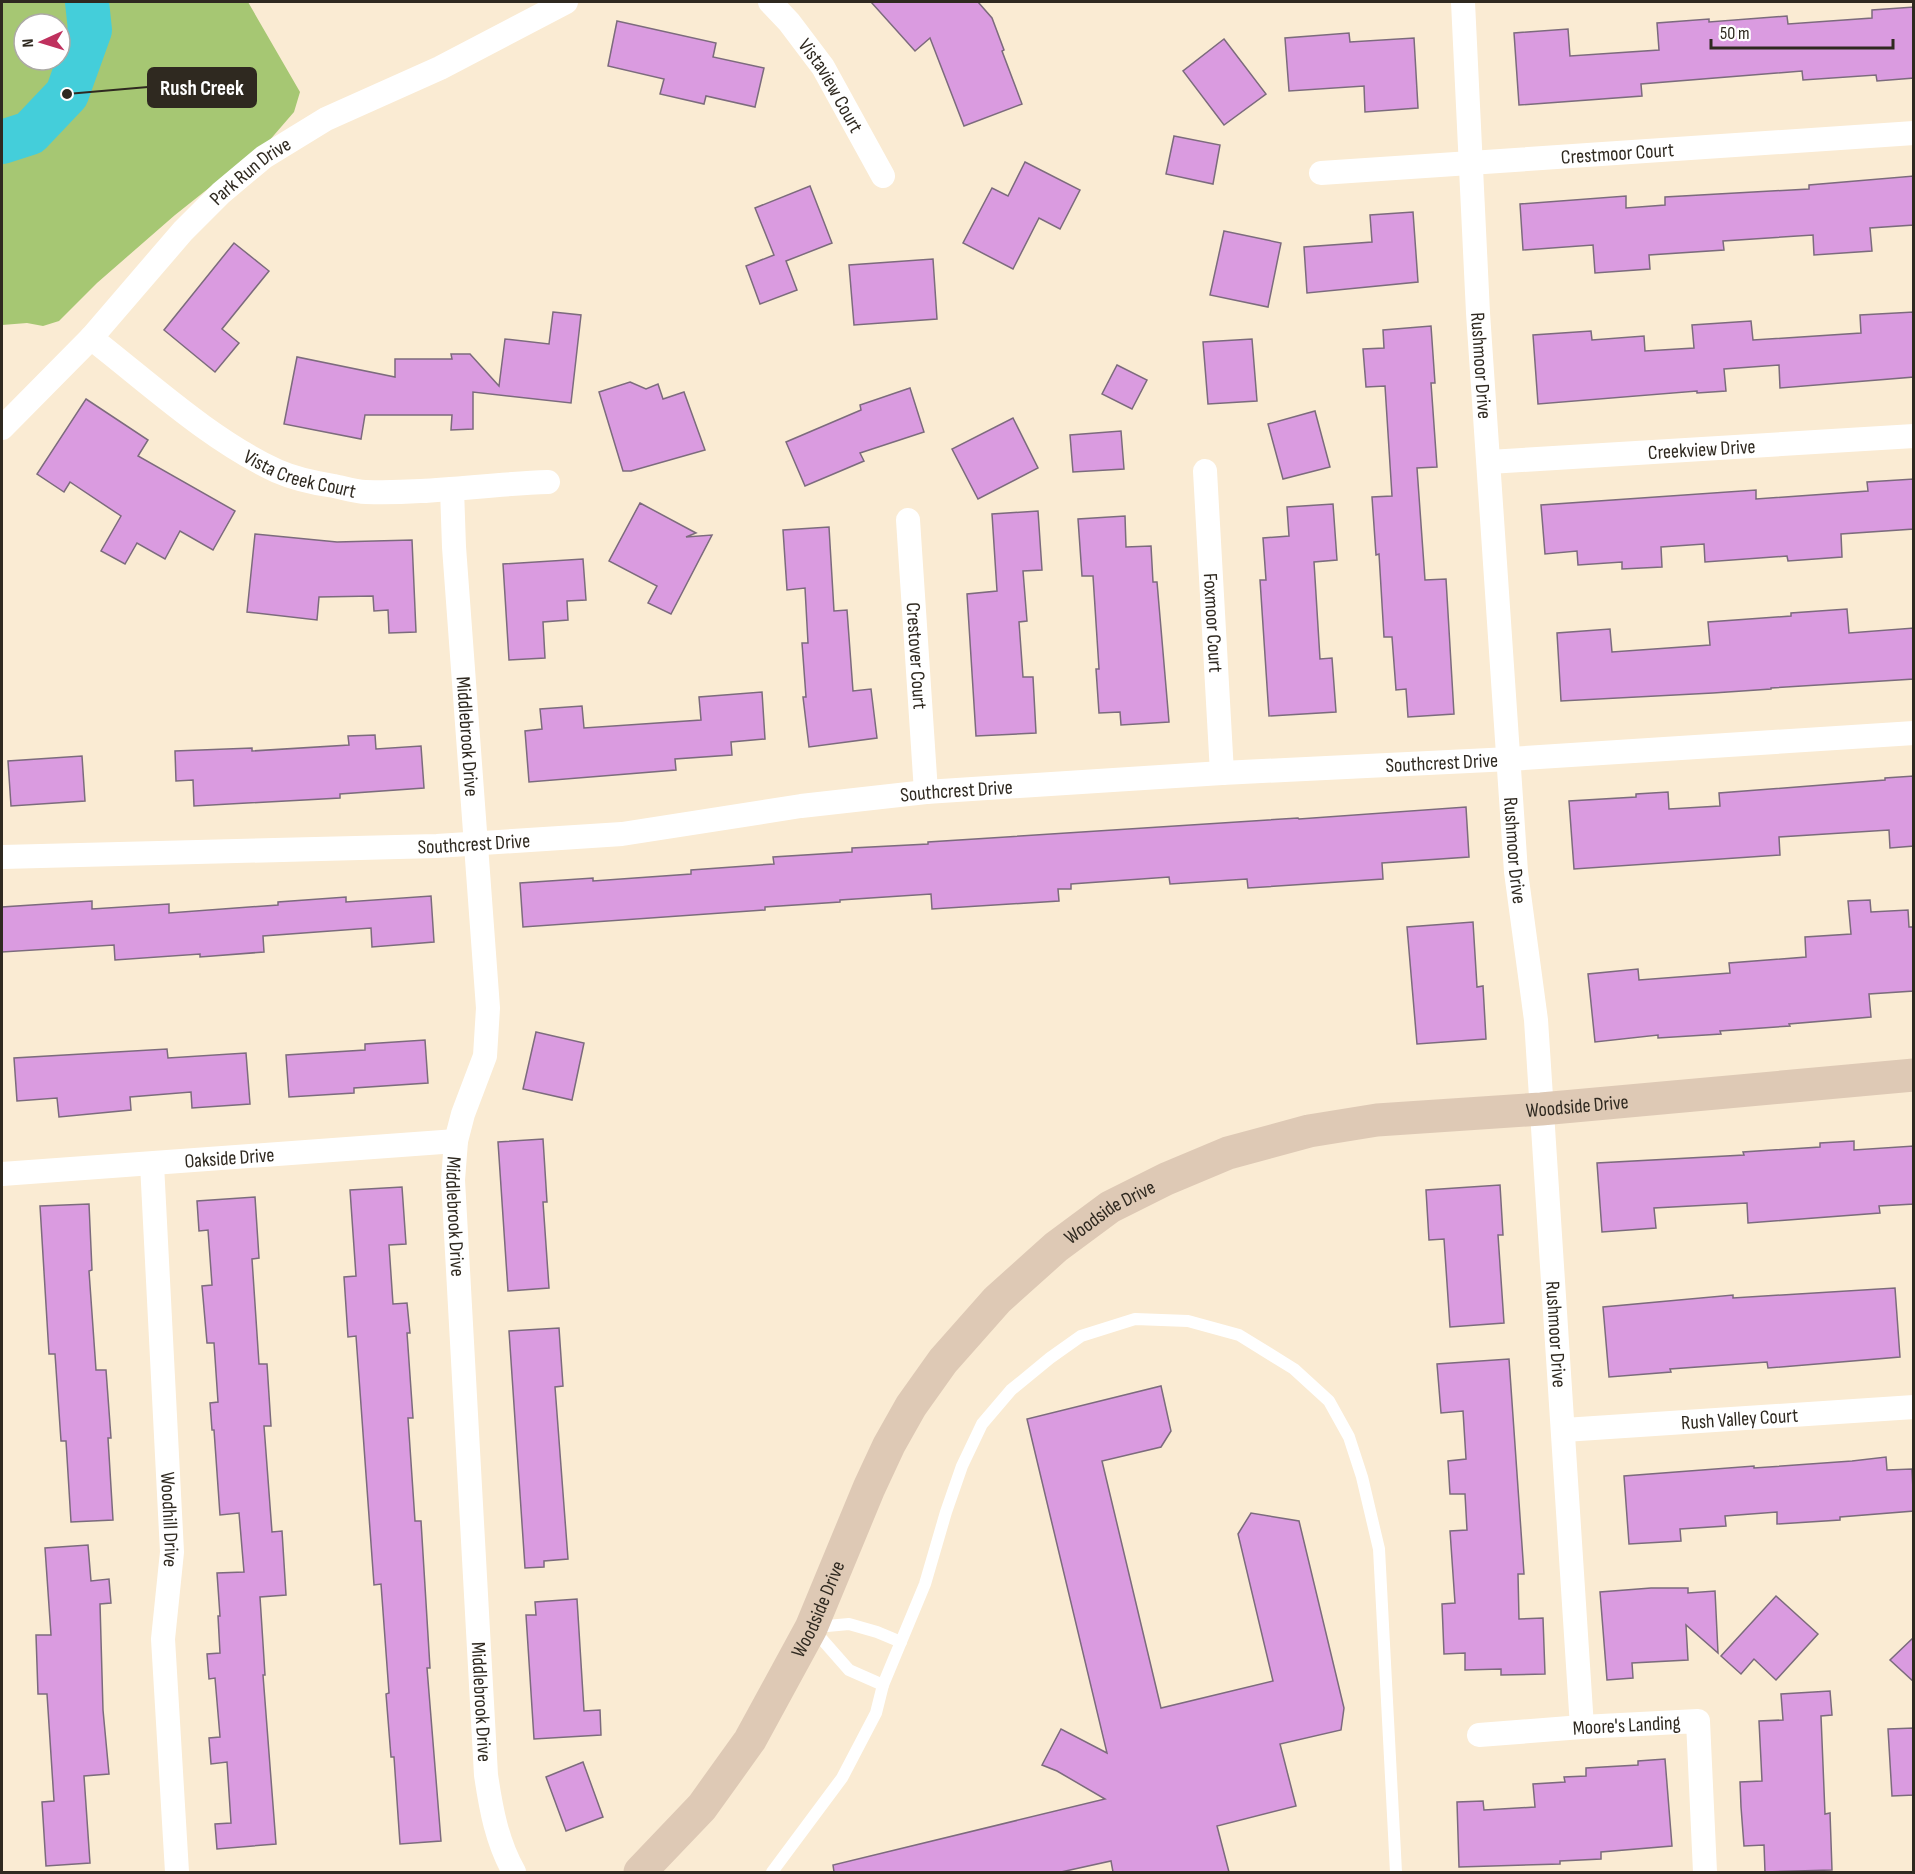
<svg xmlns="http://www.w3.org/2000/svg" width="1915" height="1874" font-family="'Sofia Sans Condensed',sans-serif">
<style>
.forest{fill:#a6c773;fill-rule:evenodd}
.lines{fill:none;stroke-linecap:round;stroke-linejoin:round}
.river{stroke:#44ceda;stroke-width:44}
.building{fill:#da9be0;stroke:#7c6b7d;stroke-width:1.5}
.lane{stroke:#fff;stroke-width:12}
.street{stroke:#fff;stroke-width:24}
.secondary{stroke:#dec9b5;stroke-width:33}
.labels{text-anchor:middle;stroke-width:5;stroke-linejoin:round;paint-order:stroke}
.street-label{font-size:20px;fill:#2f2920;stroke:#fff}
.leader{fill:none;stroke:#2f2920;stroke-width:2}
.callout-dot{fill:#2f2920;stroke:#fff;stroke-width:2}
.callout{fill:#2f2920;stroke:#2f2920;stroke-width:2}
.callout-label{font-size:21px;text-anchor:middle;font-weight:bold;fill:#fff}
</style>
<rect width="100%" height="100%" fill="#faebd3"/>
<path class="forest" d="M2,2H248L300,92L294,112L262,149L214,184L175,215L97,283L59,321L43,326L27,323L2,325ZM24,24H60V60H24Z"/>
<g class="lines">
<polyline class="river" points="2,142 30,133 67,94 90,30 87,2"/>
</g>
<g class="building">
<polygon points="871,2 978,2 992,18 1004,50 1002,51 1022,104 964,126 930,38 915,51"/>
<polygon points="1914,7 1914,78 1877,81 1876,75 1803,80 1802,71 1641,84 1642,96 1519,105 1514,33 1568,29 1570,56 1659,50 1657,23 1709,19 1709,22 1787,16 1788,24 1872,18 1872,10"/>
<polygon points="617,21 716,43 713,57 764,68 755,107 706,96 704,104 660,94 664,79 608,66"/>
<polygon points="1349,33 1350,42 1414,38 1418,108 1365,112 1364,86 1289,91 1285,38"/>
<polygon points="1224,39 1266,94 1224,125 1183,71"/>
<polygon points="1174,136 1220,145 1213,184 1166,174"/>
<polygon points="1025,162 1080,190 1060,229 1039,218 1013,269 963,243 992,188 1008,196"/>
<polygon points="1914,176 1914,225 1870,228 1872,251 1814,255 1813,235 1723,241 1724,250 1649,255 1650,269 1595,273 1593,245 1523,250 1520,204 1626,196 1626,208 1665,205 1665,197 1809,189 1809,185"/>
<polygon points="810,186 832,243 786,261 797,290 760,304 746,266 774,255 755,208"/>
<polygon points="1413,212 1418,282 1307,293 1304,247 1372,242 1370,215"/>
<polygon points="1224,231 1281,243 1268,307 1210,295"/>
<polygon points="234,243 269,271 222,329 239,343 215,372 164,330"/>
<polygon points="933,259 937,319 854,325 849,265"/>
<polygon points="553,312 581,315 571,403 473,392 473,429 451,430 452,415 365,415 361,439 284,424 297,357 395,377 395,359 452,359 451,354 470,354 499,386 505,339 549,344"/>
<polygon points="1914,312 1914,377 1780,388 1779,365 1724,369 1726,391 1697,393 1697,391 1538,404 1533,335 1591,331 1592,340 1644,336 1645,351 1694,348 1692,325 1751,321 1753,340 1861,333 1860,315"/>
<polygon points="1431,326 1435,383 1431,383 1437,467 1417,468 1425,580 1446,579 1454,714 1408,717 1406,689 1396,690 1392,637 1384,637 1379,554 1376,555 1372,497 1392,496 1385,386 1366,387 1363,349 1384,348 1383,330"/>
<polygon points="1252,339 1257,401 1208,404 1203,342"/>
<polygon points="1117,365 1147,380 1132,409 1102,394"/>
<polygon points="630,382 646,389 658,384 663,399 684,392 705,450 631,471 623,471 599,392"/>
<polygon points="910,388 924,432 860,453 864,461 805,486 786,442 861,410 860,405"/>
<polygon points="86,399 148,440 138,456 235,511 213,550 180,531 165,559 137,543 125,564 101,551 121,516 70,482 64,492 37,474"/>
<polygon points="1315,411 1330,467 1283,479 1268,424"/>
<polygon points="1013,418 1038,468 978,499 952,449"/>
<polygon points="1121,431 1124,469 1073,472 1070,435"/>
<polygon points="1914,479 1914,529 1841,534 1842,557 1788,561 1787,556 1705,562 1704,544 1661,547 1662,567 1622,569 1622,562 1578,565 1577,551 1545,554 1541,505 1756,490 1756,499 1868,491 1867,482"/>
<polygon points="640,503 696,533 686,537 712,535 671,614 648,603 657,586 609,561"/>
<polygon points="1333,504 1337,560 1314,562 1320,659 1332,658 1336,712 1269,716 1260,580 1266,580 1263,538 1289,536 1287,507"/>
<polygon points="1038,511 1042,570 1023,571 1027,621 1019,622 1023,677 1033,677 1036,733 976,736 967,594 997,591 992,514"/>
<polygon points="1125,516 1126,547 1151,546 1153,582 1157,582 1169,722 1121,725 1120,712 1099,713 1096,669 1099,669 1093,576 1082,576 1078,519"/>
<polygon points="829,527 834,611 847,610 853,691 871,689 877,738 809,747 803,697 806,697 802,643 808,643 805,588 787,590 783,530"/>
<polygon points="255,534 337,542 412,540 416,632 389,633 388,610 374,611 373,596 319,597 317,620 247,612"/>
<polygon points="583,559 586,600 567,601 568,620 543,622 545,658 509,660 503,564"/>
<polygon points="1847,609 1849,633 1914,628 1914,679 1771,688 1771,689 1713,693 1561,701 1557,633 1610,629 1612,652 1710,645 1708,622 1791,616 1791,613"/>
<polygon points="762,692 765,739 731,742 732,755 675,759 676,770 529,782 525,731 542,729 540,709 582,706 584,728 701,720 699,697"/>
<polygon points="375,735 376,749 421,746 424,788 340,794 340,798 194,806 193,780 176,781 175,751 252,748 252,751 349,745 348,736"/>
<polygon points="82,756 85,801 11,806 8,761"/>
<polygon points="1914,776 1914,846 1890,848 1889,830 1779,837 1780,855 1574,869 1569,801 1636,797 1636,794 1668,792 1669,809 1720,806 1719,793 1885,780 1885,778"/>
<polygon points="1466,807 1469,857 1382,863 1383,879 1248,888 1247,879 1170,884 1169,877 1071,884 1071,889 1058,889 1059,901 932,909 931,894 840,900 840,902 765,907 765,910 523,927 520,883 593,878 593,881 691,874 691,870 774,864 773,857 852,852 852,848 928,844 928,842 1298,818 1299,819"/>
<polygon points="431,896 434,942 372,947 371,928 263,936 264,952 200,957 200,954 115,960 114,945 2,952 2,907 92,901 92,909 169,904 169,913 278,905 278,902 346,897 346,902"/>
<polygon points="1870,900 1871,912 1908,910 1909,927 1914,927 1914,991 1869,994 1871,1017 1789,1024 1790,1026 1720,1031 1721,1034 1658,1038 1658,1035 1595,1042 1588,974 1638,969 1639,980 1730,973 1729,963 1806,957 1805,937 1851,934 1848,901"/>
<polygon points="1473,922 1477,987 1483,986 1486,1039 1417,1044 1407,927"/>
<polygon points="536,1032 584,1043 572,1100 523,1089"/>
<polygon points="425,1040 428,1083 354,1088 354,1093 289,1097 286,1055 365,1050 365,1044"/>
<polygon points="167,1049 168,1058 246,1053 250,1104 192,1108 191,1092 130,1097 131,1110 59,1117 57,1098 17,1101 14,1058"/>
<polygon points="543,1139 547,1202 543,1202 549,1288 508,1291 498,1142"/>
<polygon points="1854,1141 1854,1150 1914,1146 1914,1204 1879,1206 1880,1213 1748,1223 1747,1203 1654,1208 1656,1228 1602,1232 1597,1163 1744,1155 1743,1152 1820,1147 1820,1143"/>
<polygon points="1500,1185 1503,1235 1498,1235 1504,1323 1450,1327 1444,1239 1429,1240 1426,1190"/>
<polygon points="402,1187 406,1244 389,1245 393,1304 407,1303 410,1333 407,1333 413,1418 408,1418 415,1521 421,1521 430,1668 427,1668 441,1841 400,1844 394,1757 391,1757 386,1694 389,1693 381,1584 374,1585 356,1336 348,1337 344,1277 356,1276 350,1190"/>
<polygon points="255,1197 259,1258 252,1259 259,1364 267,1364 271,1426 264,1426 272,1532 282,1531 286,1595 260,1597 265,1675 263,1675 276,1844 217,1849 215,1824 231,1823 227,1762 211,1764 209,1738 220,1737 215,1678 209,1679 207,1654 220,1653 218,1616 220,1616 217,1573 244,1572 239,1513 220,1515 214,1430 212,1430 210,1403 218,1402 214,1343 207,1343 202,1286 212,1285 208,1230 199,1231 197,1201"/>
<polygon points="89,1204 92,1270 89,1271 96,1370 106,1370 111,1438 108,1438 113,1520 71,1522 66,1441 61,1441 55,1354 49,1354 40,1206"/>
<polygon points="1895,1288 1900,1357 1768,1368 1767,1362 1670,1369 1671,1372 1609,1377 1603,1307 1733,1295 1733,1298"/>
<polygon points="559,1328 563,1386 555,1387 568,1559 544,1561 544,1567 525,1568 509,1331"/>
<polygon points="1509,1359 1524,1574 1518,1574 1519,1619 1543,1618 1545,1674 1501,1675 1501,1669 1465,1670 1465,1653 1444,1654 1442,1604 1455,1603 1450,1531 1467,1530 1465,1494 1450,1494 1448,1461 1466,1459 1463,1411 1441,1413 1437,1364"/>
<polygon points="1161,1386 1171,1431 1161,1447 1102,1461 1161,1708 1273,1681 1238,1534 1251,1513 1299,1521 1344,1708 1341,1730 1280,1744 1296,1806 1217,1826 1229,1872 1113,1872 1111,1861 1061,1872 834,1872 833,1865 1105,1799 1057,1771 1042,1765 1061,1729 1107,1753 1027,1419"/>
<polygon points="1886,1457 1887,1470 1912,1469 1914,1511 1840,1517 1840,1520 1777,1524 1777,1512 1725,1516 1726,1526 1680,1529 1681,1541 1629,1544 1624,1476 1754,1466 1754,1468 1852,1461"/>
<polygon points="88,1545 91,1581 109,1579 111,1603 100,1604 103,1710 109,1774 84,1776 90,1863 46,1866 42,1802 54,1801 47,1694 38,1694 36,1635 51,1635 45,1548"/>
<polygon points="1651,1588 1688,1588 1688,1593 1715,1591 1718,1653 1686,1625 1688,1660 1632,1663 1633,1678 1607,1680 1600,1592"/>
<polygon points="1776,1596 1818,1634 1776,1680 1754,1659 1741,1674 1721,1656"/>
<polygon points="577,1599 584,1711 600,1710 601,1735 534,1739 526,1615 536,1615 535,1602"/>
<polygon points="1914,1637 1914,1682 1890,1660"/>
<polygon points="1830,1691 1832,1715 1821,1716 1825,1814 1830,1813 1832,1870 1765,1872 1764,1845 1744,1846 1741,1807 1740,1782 1762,1781 1759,1721 1783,1720 1781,1694"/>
<polygon points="1914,1728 1914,1795 1892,1796 1888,1729"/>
<polygon points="1665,1759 1672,1846 1601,1852 1601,1859 1560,1861 1560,1864 1459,1867 1457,1802 1483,1801 1484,1810 1535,1807 1533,1784 1565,1782 1564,1777 1586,1776 1586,1768 1638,1765 1638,1761"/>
<polygon points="583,1762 603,1817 566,1831 546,1777"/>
</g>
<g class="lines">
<g class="lane">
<polyline points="816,1627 849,1624 877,1632 901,1642"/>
<polyline points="812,1628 849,1670 883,1685"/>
<polyline points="772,1872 842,1778 876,1713 883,1685 925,1584 946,1512 962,1466 982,1424 1011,1390 1050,1358 1081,1336 1135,1319 1188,1321 1239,1335 1294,1369 1329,1401 1349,1437 1362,1477 1379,1549 1396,1872"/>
</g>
<g class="street">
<path id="s1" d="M770,2L789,22L823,67L883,176"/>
<path id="s2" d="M1463,2L1478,313L1516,872L1536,1020L1582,1727"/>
<path id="s3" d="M1321,173L1914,133"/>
<path id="s4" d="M91,338C149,383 210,440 277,471C295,479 314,483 334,486C344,488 355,492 366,492C426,494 488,484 548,482"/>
<path id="s5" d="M2,428L91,338L183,231L221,193L264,157L326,119L440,68L566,2"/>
<path id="s6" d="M1489,462L1914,436"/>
<path id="s7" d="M1205,471L1222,773"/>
<path id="s8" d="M452,489L454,547L488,1008L485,1056L463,1114L456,1141L453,1180L486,1775C491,1809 497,1842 514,1872"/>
<path id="s9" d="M908,520L926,792"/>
<path id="s10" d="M2,857L437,846L622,834L801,806L926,792L1222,773L1510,759L1914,733"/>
<path id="s11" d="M152,1164L172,1552L163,1639L177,1872"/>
<path id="s12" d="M2,1174L456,1141"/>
<path id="s13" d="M1564,1430L1914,1407"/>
<path id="s14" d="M1479,1735L1582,1727L1698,1721L1705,1872"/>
</g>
<path class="secondary" id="s15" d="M640,1872L702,1807L750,1740L811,1628L869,1488L889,1445L911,1406L943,1361L997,1300L1056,1247L1110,1207L1166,1179L1228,1153L1309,1131L1377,1120L1541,1109L1914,1075"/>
</g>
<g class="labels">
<g class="street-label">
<text dy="7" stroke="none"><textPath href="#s1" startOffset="104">Vistaview Court</textPath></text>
<text dy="7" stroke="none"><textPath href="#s3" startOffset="297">Crestmoor Court</textPath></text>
<text dy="7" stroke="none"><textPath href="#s5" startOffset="358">Park Run Drive</textPath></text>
<text dy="7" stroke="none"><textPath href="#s2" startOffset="364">Rushmoor Drive</textPath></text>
<text dy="7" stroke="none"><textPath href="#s6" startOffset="213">Creekview Drive</textPath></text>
<text dy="7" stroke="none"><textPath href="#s4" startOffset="252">Vista Creek Court</textPath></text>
<text dy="7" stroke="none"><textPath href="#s7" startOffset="152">Foxmoor Court</textPath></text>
<text dy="7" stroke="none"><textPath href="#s9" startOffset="136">Crestover Court</textPath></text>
<text dy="7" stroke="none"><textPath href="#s8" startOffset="248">Middlebrook Drive</textPath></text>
<text dy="7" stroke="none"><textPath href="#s10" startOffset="1444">Southcrest Drive</textPath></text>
<text dy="7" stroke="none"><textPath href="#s10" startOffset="958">Southcrest Drive</textPath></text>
<text dy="7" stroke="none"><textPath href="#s10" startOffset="472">Southcrest Drive</textPath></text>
<text dy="7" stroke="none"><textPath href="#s2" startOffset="850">Rushmoor Drive</textPath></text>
<text dy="7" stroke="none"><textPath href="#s15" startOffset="1310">Woodside Drive</textPath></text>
<text dy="7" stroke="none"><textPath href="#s12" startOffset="228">Oakside Drive</textPath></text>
<text dy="7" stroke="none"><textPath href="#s15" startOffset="824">Woodside Drive</textPath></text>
<text dy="7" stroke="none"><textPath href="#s8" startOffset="734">Middlebrook Drive</textPath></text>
<text dy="7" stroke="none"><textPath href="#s2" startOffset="1336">Rushmoor Drive</textPath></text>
<text dy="7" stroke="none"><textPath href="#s13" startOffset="176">Rush Valley Court</textPath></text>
<text dy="7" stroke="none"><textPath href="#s11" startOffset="356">Woodhill Drive</textPath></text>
<text dy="7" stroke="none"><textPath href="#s15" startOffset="320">Woodside Drive</textPath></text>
<text dy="7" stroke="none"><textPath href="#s8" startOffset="1220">Middlebrook Drive</textPath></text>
<text dy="7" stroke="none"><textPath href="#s14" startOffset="148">Moore's Landing</textPath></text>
</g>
</g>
<path class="leader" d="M67 94L148 87"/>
<circle class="callout-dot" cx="67" cy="94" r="6"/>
<rect class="callout" x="148" y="68" width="108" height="39" rx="6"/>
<g class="callout-label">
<text x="202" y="95">Rush Creek</text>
</g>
<rect width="1915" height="1874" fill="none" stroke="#2f2920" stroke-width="6"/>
<g transform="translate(42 42) rotate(266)"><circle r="28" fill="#ffffff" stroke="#aca9a6" stroke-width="1.5"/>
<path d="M0-4.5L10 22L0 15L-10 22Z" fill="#bf315e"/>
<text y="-9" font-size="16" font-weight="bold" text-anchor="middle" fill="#2f2920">N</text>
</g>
<path d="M1711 39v9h182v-9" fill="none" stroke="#2f2920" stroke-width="3"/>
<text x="1720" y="39" font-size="18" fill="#2f2920" stroke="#ffffff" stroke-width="4.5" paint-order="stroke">50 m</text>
</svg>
